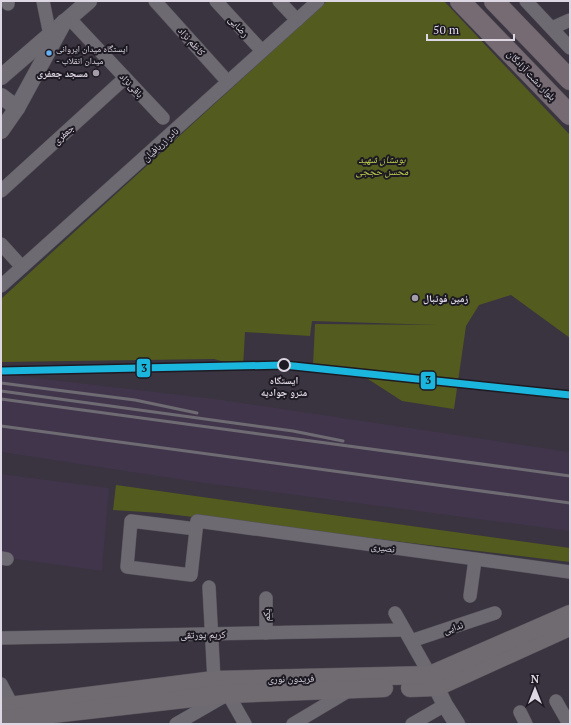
<svg xmlns="http://www.w3.org/2000/svg" width="571" height="725" font-family="'PT Serif','Noto Naskh Arabic',serif">
<style>
.built{fill:#41354c}
.green{fill:#545b1e}
.lines{fill:none;stroke-linecap:round;stroke-linejoin:round}
.minor-casing{stroke:#56525b;stroke-width:14}
.tertiary-casing{stroke:#56525b;stroke-width:17}
.secondary-casing{stroke:#56525b;stroke-width:19}
.primary-casing{stroke:#56525b;stroke-width:21}
.minor{stroke:#6e6a72;stroke-width:13}
.tertiary{stroke:#6e6a72;stroke-width:16}
.secondary{stroke:#706a71;stroke-width:18}
.primary{stroke:#766b72;stroke-width:20}
.rail{stroke:#6f6b73;stroke-width:3}
.metro-1-casing{stroke:#1e1a23;stroke-width:10}
.metro-1{stroke:#1ab6dd;stroke-width:7}
.bus-dot{fill:#66b1f2;stroke:#1e1a23;stroke-width:1.5}
.poi-dot{fill:#a49eaa;stroke:#1e1a23;stroke-width:1.5}
.stop-dot{fill:#1e1a23;stroke:#ddd7e3;stroke-width:2}
.labels{text-anchor:middle;stroke-width:4;stroke-linejoin:round;paint-order:stroke}
.bus-label{font-size:9px;fill:#ddd7e3;stroke:#1e1a23;text-anchor:start}
.street-label{font-size:10px;fill:#ddd7e3;stroke:#1e1a23}
.poi-label{font-size:10px;font-weight:bold;fill:#ddd7e3;stroke:#1e1a23;text-anchor:end}
.park-label{font-size:10px;font-style:italic;fill:#c3d44d;stroke:#1e1a23}
.stop-label{font-size:10px;font-weight:bold;fill:#ddd7e3;stroke:#1e1a23}
.line-badge{stroke:#1e1a23;stroke-width:1.5}
.pale-badge-label{font-size:11px;text-anchor:middle;font-weight:bold;fill:#111}
</style>
<rect width="100%" height="100%" fill="#39343f"/>
<g class="built">
<polygon points="1,374 215,399 570,452 570,531 204,483 1,452"/>
<polygon points="1,474 109,488 102,571 1,557"/>
</g>
<g class="green">
<polygon points="327,1 444,1 570,135 570,338 511,295 479,305 466,326 454,409 402,401 368,379 313,366 315,324 437,325 312,321 310,336 245,332 243,367 214,359 1,362 1,299"/>
<polygon points="116,485 570,548 570,562 160,513 113,510"/>
</g>
<g class="lines">
<g class="minor-casing">
<g id="minor">
<polyline points="8,1 8,4"/>
<polyline points="43,1 50,35"/>
<polyline points="155,1 228,82"/>
<polyline points="216,1 262,51"/>
<polyline points="279,1 297,20"/>
<polyline points="526,1 570,48"/>
<polyline points="69,18 163,118"/>
<polyline points="552,28 570,20"/>
<polyline points="1,191 125,78"/>
<polyline points="1,244 22,267"/>
<polyline points="1,286 318,1"/>
<polyline points="196,529 131,521 127,567 191,575 197,521 570,572"/>
<polyline points="1,558 7,559"/>
<polyline points="209,587 214,680"/>
<polyline points="470,596 475,560"/>
<polyline points="266,598 266,633"/>
<polyline points="395,613 430,675"/>
<polyline points="1,638 404,630"/>
<polyline points="411,641 495,613"/>
<polyline points="1,684 13,707"/>
<polyline points="556,701 569,724"/>
<polyline points="520,712 526,724"/>
<polyline points="176,724 228,694 245,724"/>
<polyline points="293,724 350,690"/>
<polyline points="412,724 445,705"/>
</g>
</g>
<g class="tertiary-casing">
<g id="tertiary">
<polyline points="1,77 89,1"/>
<polyline points="1,96 17,108"/>
<polyline points="1,131 17,108 64,22"/>
<polyline points="431,677 445,705 457,724"/>
</g>
</g>
<g class="secondary-casing">
<g id="secondary">
<polyline points="410,688 437,687 567,628"/>
<polyline points="1,707 214,680 430,675 570,614"/>
<polyline points="1,720 228,694 384,688"/>
</g>
</g>
<g class="primary-casing">
<g id="primary">
<polyline points="460,1 570,115"/>
<polyline points="494,1 570,80"/>
</g>
</g>
<use href="#minor" class="minor"/>
<use href="#tertiary" class="tertiary"/>
<use href="#secondary" class="secondary"/>
<use href="#primary" class="primary"/>
<g class="rail">
<polyline points="1,383 135,400 197,413"/>
<polyline points="1,391 293,431 343,441"/>
<polyline points="1,399 570,476"/>
<polyline points="1,426 570,503"/>
</g>
<g class="metro-1-casing">
<polyline id="metro-1" points="1,371 284,365 570,395"/>
</g>
<use href="#metro-1" class="metro-1"/>
</g>
<circle class="bus-dot" cx="49" cy="53" r="3.5"/>
<g class="poi-dot">
<circle cx="96" cy="73" r="4"/>
<circle cx="415" cy="298" r="4"/>
</g>
<circle class="stop-dot" cx="284" cy="365" r="6"/>
<g class="labels">
<g class="bus-label">
<text x="56" y="52">ایستگاه میدان ایروانی<tspan x="56" dy="12">- میدان انقلاب</tspan></text>
</g>
<g class="street-label">
<text transform="translate(239 26) rotate(47)" y="4">رضایی</text>
<text transform="translate(192 41) rotate(48)" y="4">کاظم نژاد</text>
<text transform="translate(532 75) rotate(46)" y="4">بلوار دشت آزادگان</text>
<text transform="translate(132 85) rotate(47)" y="4">باقی‌نژاد</text>
<text transform="translate(63 134) rotate(-42)" y="4">جعفری</text>
<text transform="translate(160 144) rotate(-42)" y="4">نادر زربافیان</text>
<text transform="translate(383 547) rotate(8)" y="4">نصیری</text>
<text transform="translate(266 615) rotate(-91)" y="4">یکم</text>
<text transform="translate(453 627) rotate(-18)" y="4">ندایی</text>
<text transform="translate(203 634) rotate(-1)" y="4">کریم پورتقی</text>
<text transform="translate(291 678) rotate(-1)" y="4">فریدون نوری</text>
</g>
<g class="poi-label">
<text x="88" y="77">مسجد جعفری</text>
<text x="423" y="302" text-anchor="start">زمین فوتبال</text>
</g>
<g class="park-label">
<text x="382" y="163">بوستان شهید<tspan x="382" dy="12">محسن حججی</tspan></text>
</g>
<g class="stop-label">
<text x="284" y="384">ایستگاه<tspan x="284" dy="12">مترو جوادیه</tspan></text>
</g>
</g>
<g class="line-badge">
<rect x="136" y="358" width="15" height="20" rx="4" fill="#1ab6dd"/>
<rect x="420" y="371" width="16" height="19" rx="4" fill="#1ab6dd"/>
</g>
<g class="pale-badge-label">
<text x="144" y="372">3</text>
<text x="428" y="384">3</text>
</g>
<rect width="571" height="725" fill="none" stroke="#ddd7e3" stroke-width="4"/>
<g transform="translate(535 689)" stroke="#1e1a23" stroke-width="3" paint-order="stroke">
<path d="M0-3L7 15L0 10L-7 15Z" fill="#ddd7e3"/>
<text y="-6" font-size="11" font-weight="bold" text-anchor="middle" fill="#ddd7e3">N</text>
</g>
<path d="M427 34v6h87v-6" fill="none" stroke="#ddd7e3" stroke-width="2"/>
<text x="433" y="34" font-size="12" fill="#ddd7e3" stroke="#1e1a23" stroke-width="3" paint-order="stroke">50 m</text>
</svg>
